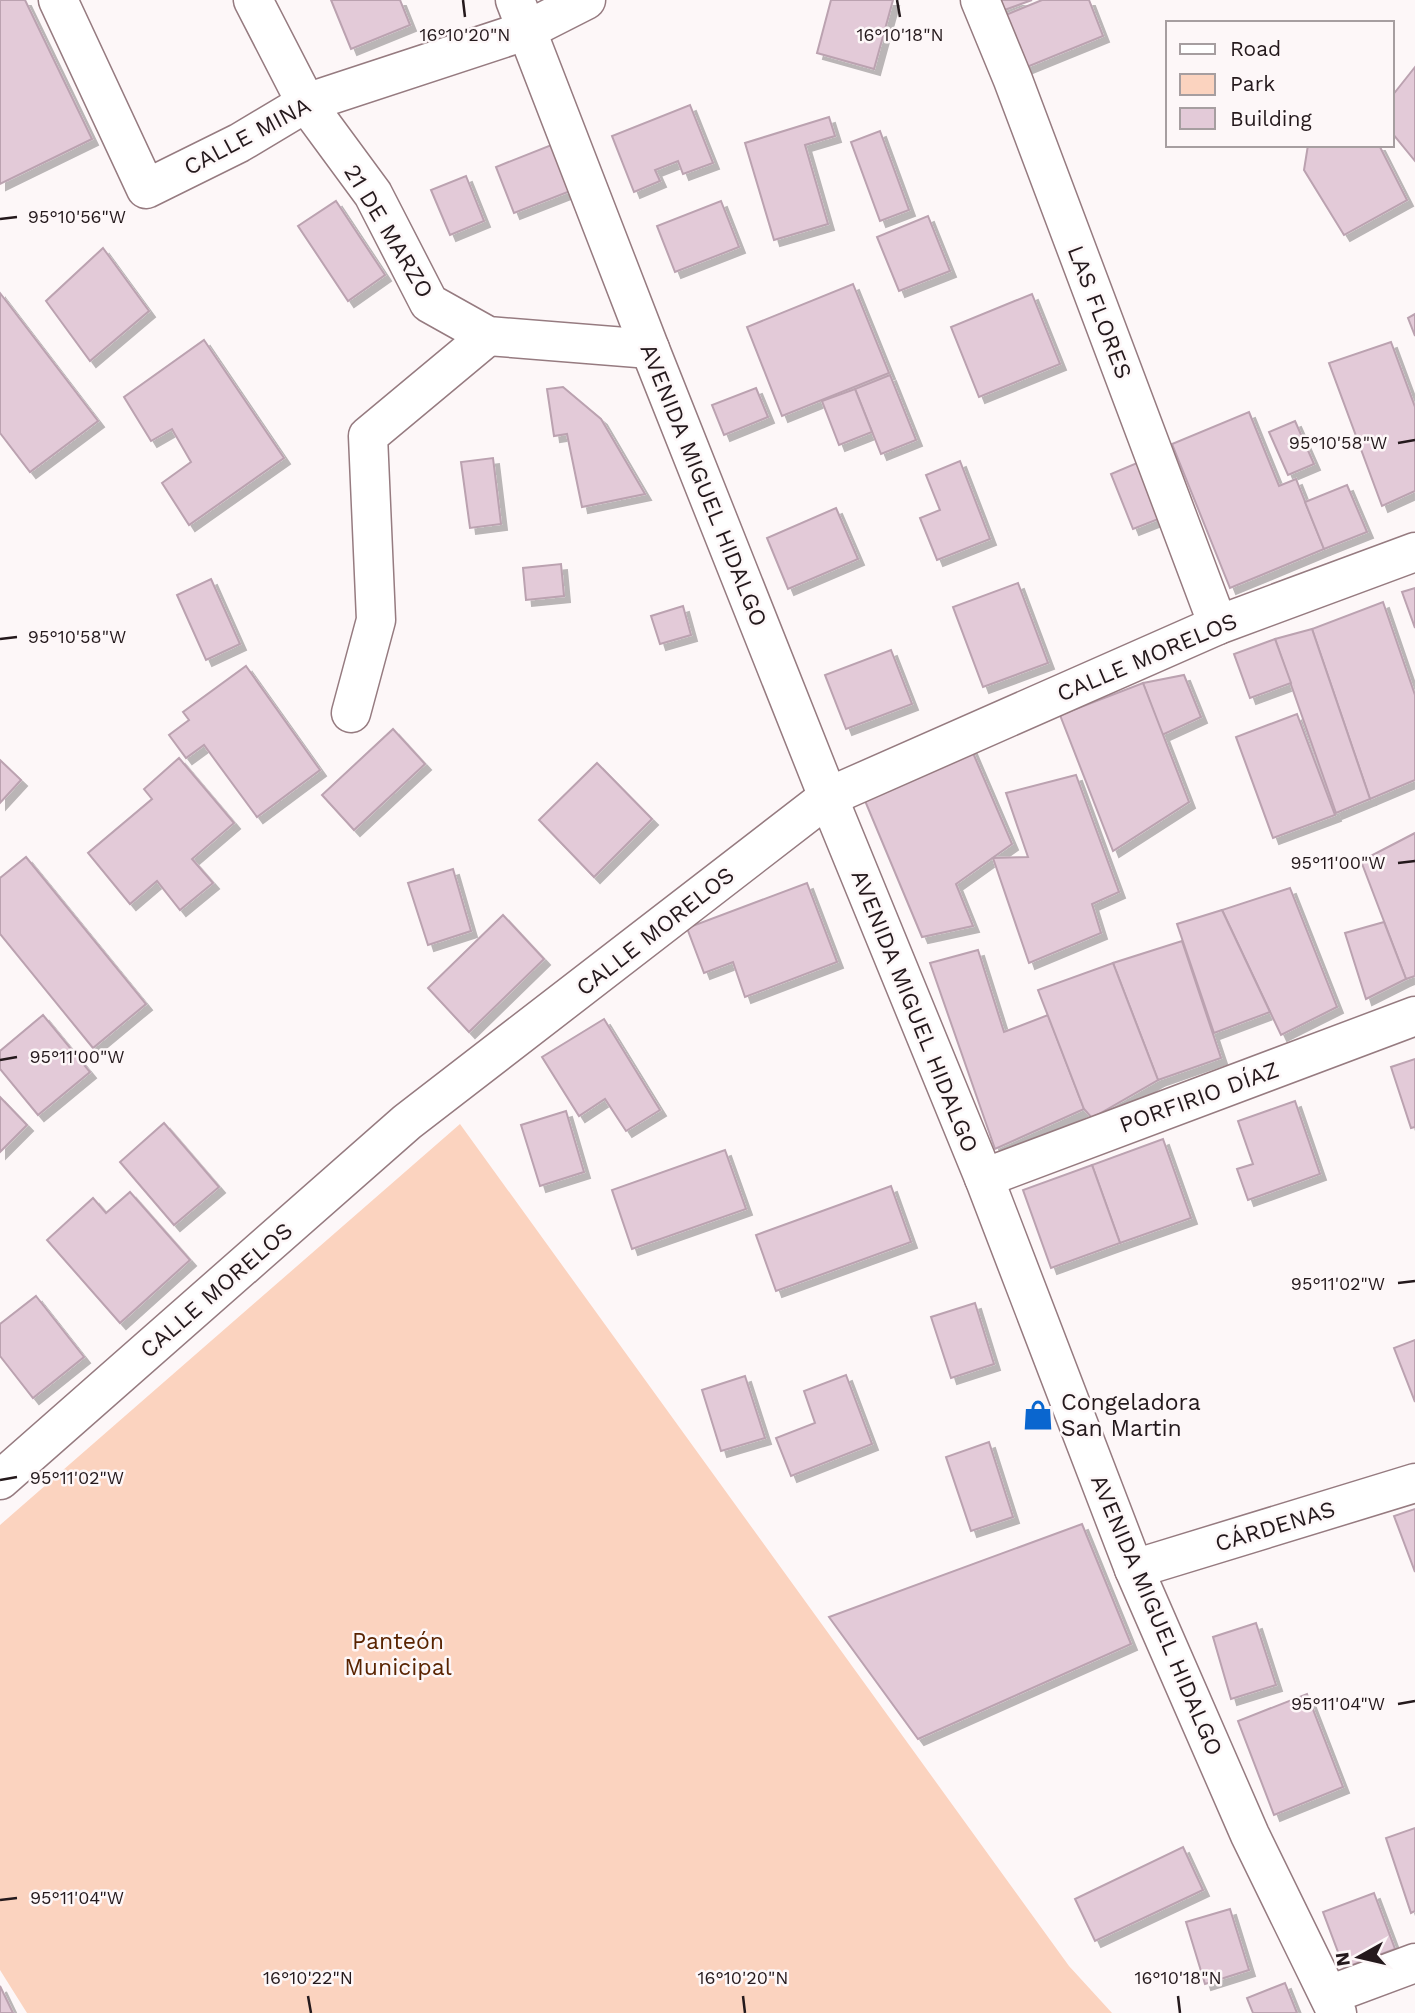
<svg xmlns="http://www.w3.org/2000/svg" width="1415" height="2013" font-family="'Work Sans',sans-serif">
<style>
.green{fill:#fbd3bf}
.building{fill:#e3cad8;stroke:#bba2b0;stroke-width:2;filter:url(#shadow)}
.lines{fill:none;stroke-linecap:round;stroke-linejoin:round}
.minor-casing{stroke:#967b80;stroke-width:41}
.minor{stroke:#fff;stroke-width:38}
.ticks{fill:none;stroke:#24191c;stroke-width:2.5}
.labels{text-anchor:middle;stroke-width:5;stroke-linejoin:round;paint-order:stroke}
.street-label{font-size:23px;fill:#24191c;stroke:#fdf7f8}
.poi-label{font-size:23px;fill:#24191c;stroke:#fdf7f8;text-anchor:start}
.park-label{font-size:23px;fill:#592300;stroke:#fdf7f8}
.ticks-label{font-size:18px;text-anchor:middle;fill:#24191c;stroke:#fdf7f8;stroke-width:5;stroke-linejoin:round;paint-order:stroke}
</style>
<defs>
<filter id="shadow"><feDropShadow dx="6" dy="6" stdDeviation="0" flood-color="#0004"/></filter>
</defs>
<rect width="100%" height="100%" fill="#fdf7f8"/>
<polygon class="green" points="460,1124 1069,1966 1112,2013 27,2013 0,1970 0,1525"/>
<g class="building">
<polygon points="0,0 25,0 92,139 0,184"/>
<polygon points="331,0 400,0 410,25 351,49"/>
<polygon points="831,0 893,0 874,69 817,53"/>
<polygon points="995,0 1032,0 999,12"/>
<polygon points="1042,0 1089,0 1103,36 1022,69 1001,17"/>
<polygon points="1415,67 1415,161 1392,133 1392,96"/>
<polygon points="690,105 713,163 683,174 678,161 655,170 660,181 634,192 612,136"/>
<polygon points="829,117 835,136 805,145 828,224 774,240 745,143"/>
<polygon points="880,131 909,210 880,221 851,142"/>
<polygon points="559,142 578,188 514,213 496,167"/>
<polygon points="1308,145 1379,145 1407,200 1344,235 1304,170"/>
<polygon points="466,176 484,221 450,235 431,190"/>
<polygon points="336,201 385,275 348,301 298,226"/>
<polygon points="721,201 739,247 675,272 657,226"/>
<polygon points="928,216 950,271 899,291 877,237"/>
<polygon points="103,248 149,311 90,361 46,301"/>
<polygon points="853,284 889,373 782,416 747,327"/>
<polygon points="0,293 98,421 30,472 0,433"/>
<polygon points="1032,294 1060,364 979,397 951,327"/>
<polygon points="1415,314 1415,336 1408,318"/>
<polygon points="204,340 284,458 189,525 162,483 191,462 172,429 151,441 124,397"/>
<polygon points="1391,342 1415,407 1415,491 1382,506 1329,363"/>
<polygon points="890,375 916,440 881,454 855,389"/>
<polygon points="563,387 601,419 645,494 582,507 567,434 554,436 547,389"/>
<polygon points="756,388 768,417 724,435 712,405"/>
<polygon points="855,389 872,432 839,445 822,401"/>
<polygon points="1249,412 1279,486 1296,479 1324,549 1230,588 1172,444"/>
<polygon points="1295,421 1314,464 1288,475 1269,432"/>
<polygon points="493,458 501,524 470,528 461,462"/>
<polygon points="1144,460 1166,516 1133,529 1111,474"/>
<polygon points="960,461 990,539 937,560 920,518 940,510 926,475"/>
<polygon points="1347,485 1367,532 1324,549 1305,502"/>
<polygon points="836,508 858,559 788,589 767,538"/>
<polygon points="561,564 564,596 526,600 523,568"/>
<polygon points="211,579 240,644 206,660 177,595"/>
<polygon points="1018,583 1048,663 983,687 953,607"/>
<polygon points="1415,588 1415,628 1402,592"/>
<polygon points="1383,602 1415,695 1415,780 1370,799 1312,629"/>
<polygon points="683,606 691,635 660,644 651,616"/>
<polygon points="1312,629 1370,799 1336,813 1275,639"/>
<polygon points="1275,639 1291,683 1250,698 1234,654"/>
<polygon points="891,650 912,704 846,729 825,675"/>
<polygon points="246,666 320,770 257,817 204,745 186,758 169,735 189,720 183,712"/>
<polygon points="1184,675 1201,717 1162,735 1143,683"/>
<polygon points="1143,683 1189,802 1113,851 1060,715"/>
<polygon points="1297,714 1335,815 1273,838 1236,737"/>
<polygon points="393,729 425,764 354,830 322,795"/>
<polygon points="970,746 1012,844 956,884 973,926 922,937 863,796"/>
<polygon points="179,758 234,823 192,859 213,883 180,910 157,881 130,904 88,853 152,799 144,789"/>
<polygon points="0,760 21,780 0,803"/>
<polygon points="597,763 652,819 594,877 539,820"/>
<polygon points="1076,775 1119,892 1092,904 1101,933 1029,963 993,858 1028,857 1006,793"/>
<polygon points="1415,833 1415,976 1406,979 1361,861"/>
<polygon points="26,857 146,1004 93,1048 0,934 0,878"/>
<polygon points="453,869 471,931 428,945 408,883"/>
<polygon points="807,883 837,962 745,997 733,962 704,973 687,928"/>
<polygon points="1290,888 1337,1007 1281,1035 1222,910"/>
<polygon points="1222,910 1270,1012 1214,1033 1177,924"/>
<polygon points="503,915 544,959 469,1032 428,988"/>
<polygon points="1384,922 1406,979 1366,999 1345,933"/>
<polygon points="1182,941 1221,1058 1158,1080 1113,963"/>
<polygon points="978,950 1004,1032 1048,1015 1084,1109 995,1149 930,963"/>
<polygon points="1113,963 1158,1080 1092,1118 1084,1109 1038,990"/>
<polygon points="43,1015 90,1072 38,1115 0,1069 0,1051"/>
<polygon points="604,1019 660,1110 626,1131 605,1099 579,1116 542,1057"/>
<polygon points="1415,1059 1415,1127 1411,1128 1391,1067"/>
<polygon points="0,1097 27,1125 0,1152"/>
<polygon points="1295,1101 1320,1174 1248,1200 1237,1169 1253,1164 1238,1121"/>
<polygon points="566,1111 584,1172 540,1186 521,1125"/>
<polygon points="164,1123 219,1187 174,1225 120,1162"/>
<polygon points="1163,1139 1191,1218 1120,1243 1092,1165"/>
<polygon points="725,1150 746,1209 632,1249 612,1190"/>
<polygon points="1092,1165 1120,1243 1051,1268 1023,1190"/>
<polygon points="891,1186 911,1242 776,1291 756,1235"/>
<polygon points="130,1192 190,1260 120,1323 47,1240 93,1198 106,1213"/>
<polygon points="36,1296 84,1357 33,1398 0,1356 0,1324"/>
<polygon points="975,1303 994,1364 951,1378 931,1317"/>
<polygon points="1415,1340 1415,1402 1394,1348"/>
<polygon points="846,1375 872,1444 791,1476 776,1438 815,1423 804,1391"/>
<polygon points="745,1376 765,1438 721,1451 702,1390"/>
<polygon points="989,1442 1013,1517 971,1531 946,1457"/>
<polygon points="1415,1509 1415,1572 1394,1516"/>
<polygon points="1082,1524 1131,1644 918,1739 829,1617"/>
<polygon points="1256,1623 1276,1685 1231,1699 1213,1637"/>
<polygon points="1307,1694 1343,1787 1274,1815 1238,1721"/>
<polygon points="1415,1828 1415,1911 1411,1913 1386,1838"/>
<polygon points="1183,1847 1203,1890 1095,1941 1075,1899"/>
<polygon points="1374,1893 1395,1949 1344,1968 1323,1912"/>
<polygon points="1230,1909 1249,1970 1205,1984 1186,1922"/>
<polygon points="1285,1983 1297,2013 1253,2013 1247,1998"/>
<polygon points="0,1986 13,2013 0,2013"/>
</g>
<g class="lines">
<g class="minor-casing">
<g id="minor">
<polyline points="58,0 146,189 239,143 306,103 525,31 586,0"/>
<polyline points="253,0 306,103 373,194 429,303 488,336 650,349"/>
<polyline points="515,0 650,349 828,797 984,1178 1134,1569 1250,1835 1337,2013"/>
<polyline points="980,0 1013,80 1218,625"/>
<polyline points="351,713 376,620 368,436 488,336"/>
<polyline points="984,1178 1415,1016"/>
<polyline points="0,1480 407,1122 828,797 1218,625 1415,552"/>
<polyline points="1134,1569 1415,1483"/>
<polyline points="1329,1995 1415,1963"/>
</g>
</g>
<use href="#minor" class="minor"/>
</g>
<path class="ticks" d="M463,0L465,17M897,0L900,17M0,219L17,217M1398,443L1415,440M0,639L17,637M1398,863L1415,861M0,1060L17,1057M1398,1283L1415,1281M0,1480L17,1477M1398,1704L1415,1701M0,1900L17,1898M308,1996L311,2013M743,1996L745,2013M1178,1996L1180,2013"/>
<defs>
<g id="shop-bare" transform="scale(2.415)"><path d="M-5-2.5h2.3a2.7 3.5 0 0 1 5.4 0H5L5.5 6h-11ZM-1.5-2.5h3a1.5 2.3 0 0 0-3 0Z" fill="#0a66cf" stroke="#fdf7f8" stroke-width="2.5" paint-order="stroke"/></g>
</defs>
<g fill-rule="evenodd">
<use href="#shop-bare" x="1038" y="1415"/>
</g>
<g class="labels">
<g class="street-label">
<text transform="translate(247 136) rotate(-28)" y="8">CALLE MINA</text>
<text transform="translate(389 231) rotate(59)" y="8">21 DE MARZO</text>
<text transform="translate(1100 312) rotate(69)" y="8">LAS FLORES</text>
<text transform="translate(704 485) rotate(68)" y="8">AVENIDA MIGUEL HIDALGO</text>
<text transform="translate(1147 657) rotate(-23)" y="8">CALLE MORELOS</text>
<text transform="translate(655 931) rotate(-38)" y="8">CALLE MORELOS</text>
<text transform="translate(915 1011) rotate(68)" y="8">AVENIDA MIGUEL HIDALGO</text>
<text transform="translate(1199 1097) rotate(-20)" y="8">PORFIRIO DÍAZ</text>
<text transform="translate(216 1290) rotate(-41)" y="8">CALLE MORELOS</text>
<text transform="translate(1275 1526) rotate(-17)" y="8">CÁRDENAS</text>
<text transform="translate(1157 1615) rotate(67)" y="8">AVENIDA MIGUEL HIDALGO</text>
</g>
<g class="poi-label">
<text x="1061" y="1410">Congeladora<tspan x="1061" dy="26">San Martin</tspan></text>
</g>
<g class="park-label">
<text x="398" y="1649">Panteón<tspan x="398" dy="26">Municipal</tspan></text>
</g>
</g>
<g class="ticks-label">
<text x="465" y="41">16°10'20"N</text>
<text x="900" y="41">16°10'18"N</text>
<text x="77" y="223">95°10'56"W</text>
<text x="1338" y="449">95°10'58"W</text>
<text x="77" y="643">95°10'58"W</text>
<text x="1338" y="869">95°11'00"W</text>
<text x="77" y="1063">95°11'00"W</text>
<text x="1338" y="1290">95°11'02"W</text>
<text x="77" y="1484">95°11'02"W</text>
<text x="1338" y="1710">95°11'04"W</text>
<text x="77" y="1904">95°11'04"W</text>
<text x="308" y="1984">16°10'22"N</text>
<text x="743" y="1984">16°10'20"N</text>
<text x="1178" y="1984">16°10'18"N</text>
</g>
<rect x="1166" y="21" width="228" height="126" fill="#fdf7f8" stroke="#a69ea0" stroke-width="2"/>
<rect x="1180" y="44" width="35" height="10" fill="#ffffff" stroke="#a69ea0" stroke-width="2"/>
<text x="1230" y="56" font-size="21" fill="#24191c">Road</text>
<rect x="1180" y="74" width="35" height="21" fill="#fbd3bf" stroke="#a69ea0" stroke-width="2"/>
<text x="1230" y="91" font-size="21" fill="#24191c">Park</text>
<rect x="1180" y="108" width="35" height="21" fill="#e3cad8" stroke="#a69ea0" stroke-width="2"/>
<text x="1230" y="126" font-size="21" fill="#24191c">Building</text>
<g transform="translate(1359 1957) rotate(262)" stroke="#fdf7f8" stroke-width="5" paint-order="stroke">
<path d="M0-5L12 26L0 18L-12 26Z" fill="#24191c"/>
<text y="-10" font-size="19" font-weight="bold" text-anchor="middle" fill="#24191c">N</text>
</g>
</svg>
